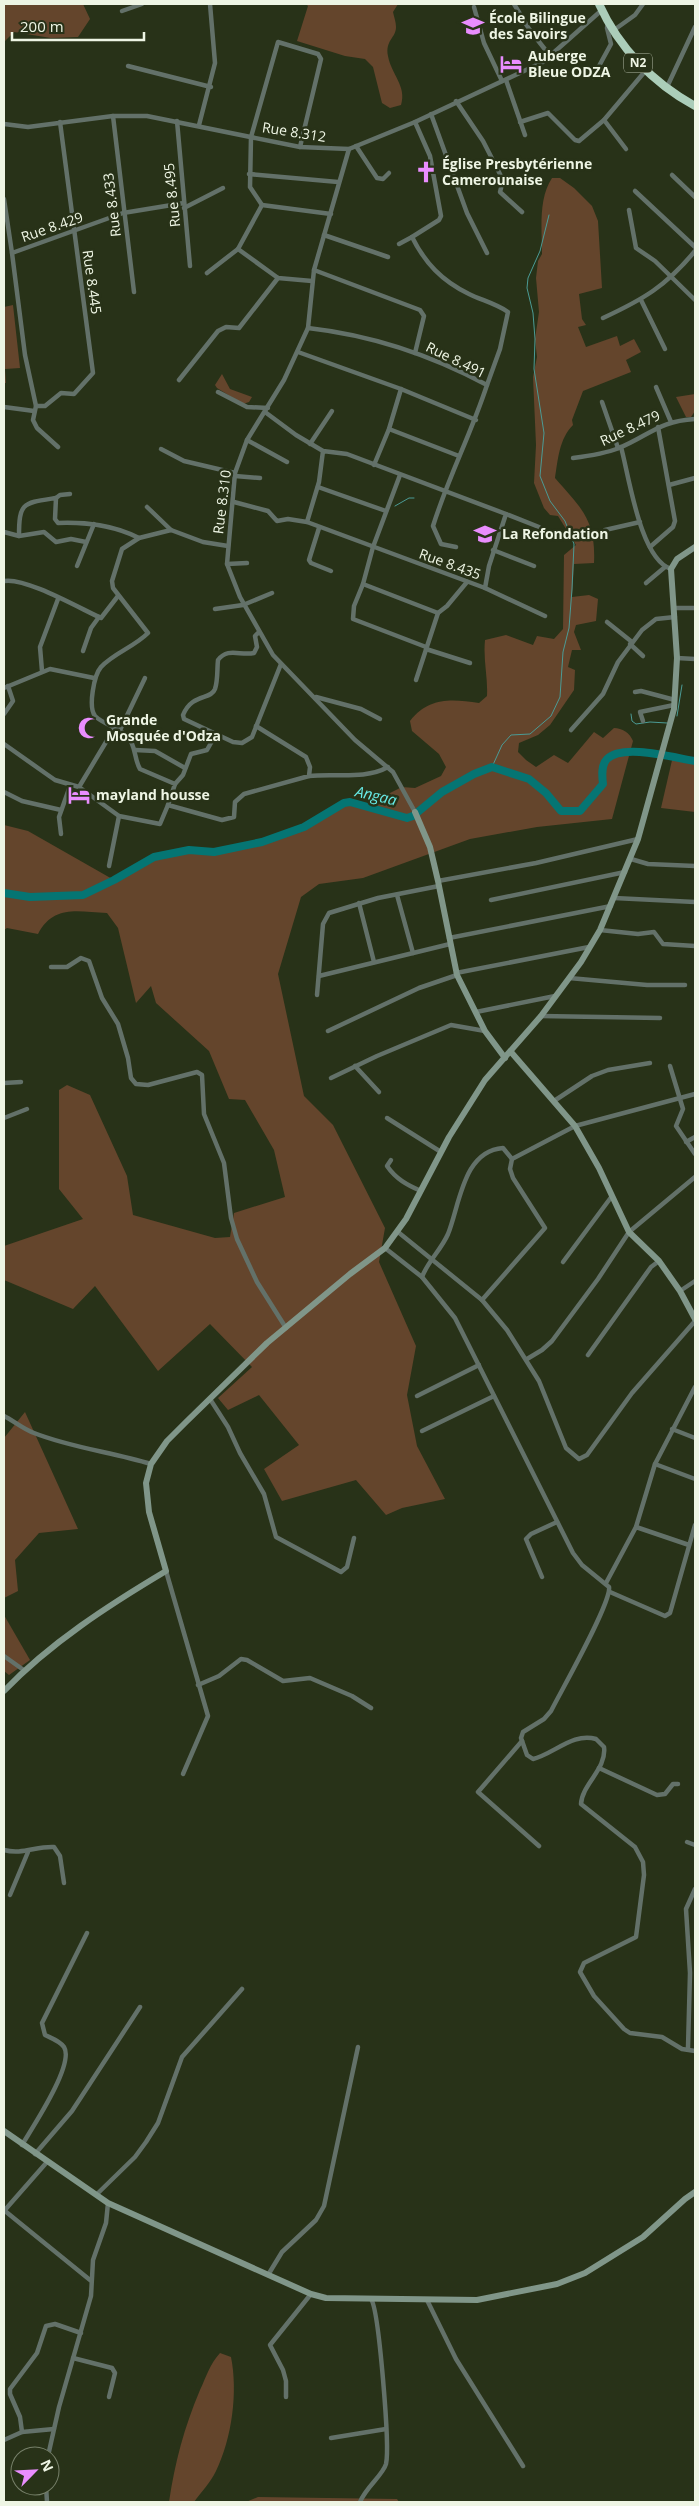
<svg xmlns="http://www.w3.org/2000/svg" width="699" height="2506" font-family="'Open Sans',sans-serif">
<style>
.green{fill:#64452c}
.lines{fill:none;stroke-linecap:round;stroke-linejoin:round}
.stream{stroke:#4b9b95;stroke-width:1}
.river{stroke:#057573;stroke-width:8}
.street{stroke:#637169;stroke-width:4.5}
.secondary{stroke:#809689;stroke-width:6}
.highway{stroke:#abcdb9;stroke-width:8}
.labels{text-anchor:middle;stroke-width:5;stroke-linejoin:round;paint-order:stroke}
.shield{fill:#283218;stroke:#b3baa7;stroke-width:1}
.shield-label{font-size:12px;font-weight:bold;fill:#eef5e4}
.poi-label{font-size:14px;font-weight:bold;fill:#eef5e4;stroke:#283218;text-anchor:start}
.street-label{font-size:14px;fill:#eef5e4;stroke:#283218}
.water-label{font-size:15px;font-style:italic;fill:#68ede9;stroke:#283218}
</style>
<rect width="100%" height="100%" fill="#283218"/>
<g class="green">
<polygon points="4,4 83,4 90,19 78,37 51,38 14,32 4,42"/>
<path d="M306,4H398L393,12C394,17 396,22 396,27C396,38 385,40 388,56C391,74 407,86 401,105L390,108L382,103L373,67L365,59L345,56L297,41L308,6Z"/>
<path d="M552,178H560L574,188L592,206L598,221L602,288L579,294L582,319L586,325L578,327L586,347L617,336L620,346L634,339L641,352L626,360L631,372L583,391L572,420L573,425C559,439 558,460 555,478C582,509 596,520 594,563L574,564L572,597L589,595L598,599L596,621L576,625L574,632L581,650H572L568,667L575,670L574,690L550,725L538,735L519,743L518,752L526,760L536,767L554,755L568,763L594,732L603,738L614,728C622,728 630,733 633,741L612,819L537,827L470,839L363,878L319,884L301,897L278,974L304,1096L333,1125L385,1228L379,1262L416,1346L407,1395L417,1446L445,1499L402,1508L386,1515L356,1480L282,1501L264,1469L299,1445L259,1395L228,1410L218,1398L252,1367L210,1324L158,1371L95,1286L73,1309L4,1280V1246L83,1219L59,1189V1090L67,1085L90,1095L127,1176L133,1215L215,1238L230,1237L234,1213L285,1197L274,1150L245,1100L229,1099L209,1051L156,1003L151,986L136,1003L118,928L107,913C78,912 54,904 38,934L7,928L4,930V825L28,831L114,880L154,857L189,850L214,852L262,842L304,827L344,803L364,806L402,787L415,788L441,776L446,767L439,754L412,731L410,721C429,697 451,699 479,703L487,696C488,677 483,660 485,640L506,635L533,645L537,636L554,639L563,629L564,555L576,545L558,516L550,515L544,508L534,483L536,445L533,377L537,357L535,339L539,312L536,278L538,261L542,254C542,230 538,199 552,178Z"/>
<polygon points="13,305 20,368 5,369 6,383 4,383 4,307"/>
<polygon points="222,374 230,389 252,397 249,402 243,404 217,388 215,385"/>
<polygon points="695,394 695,411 691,417 686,417 676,397"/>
<polygon points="673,756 695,761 695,812 661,808"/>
<polygon points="25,1412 78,1529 39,1533 15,1560 18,1591 4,1598 4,1438"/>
<polygon points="4,1615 30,1660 9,1675 4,1671"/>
<path d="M220,2353L231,2357C238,2392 232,2438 216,2471C211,2482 201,2492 194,2502H169C175,2462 184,2428 200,2390C206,2377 210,2364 220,2353Z"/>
<polygon points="258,2497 397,2499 399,2502 246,2502"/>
</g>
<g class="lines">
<g class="stream">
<polyline points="395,506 409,498 414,498"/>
<polyline points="631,714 632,721 636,724 650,722 667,723"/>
<polyline points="677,716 682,685"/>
<polyline points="492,767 502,745 511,735 530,734 551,716 560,697 563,652 569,628 572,589 574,544 565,521 550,501 540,476 544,433 534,369 535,339 533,313 527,288 528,278 540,251 549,215"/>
</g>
<path class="river" d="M4,893L30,897L83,895L114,880L154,857L189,850L214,852L262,842L304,827L344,803L350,802L407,818L413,816L442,792L474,774L492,767L529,779L546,793L561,811H580L603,784C602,776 601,765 607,759C623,743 675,758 695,761"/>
<g class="street">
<polyline points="514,4 529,29 551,57"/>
<polyline points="474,7 484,43 502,81"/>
<polyline points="122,11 142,4"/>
<polyline points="614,30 635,15 643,4"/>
<polyline points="128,66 211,87"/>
<polyline points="593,77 611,44 607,28 608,22"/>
<polyline points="506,80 525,135"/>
<polyline points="667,87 695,27"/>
<polyline points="456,101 483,141 503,180 500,192 522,212"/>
<polyline points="431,114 467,213 487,253"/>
<polyline points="113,116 134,292"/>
<polyline points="604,120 626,149"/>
<polyline points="177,121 190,266"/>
<path d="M415,122L430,156L441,216L439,220L412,237C425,263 442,281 469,294C481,300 497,304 508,312L500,349L487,385"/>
<polyline points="520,122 548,113 575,140 579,141 604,120 647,69"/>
<polyline points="4,124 28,127 113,116 147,116 300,147 349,149 415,122 543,62 603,9"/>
<polyline points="199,125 215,63 210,4"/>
<polyline points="356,146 377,178 383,179 389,173"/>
<polyline points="349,149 314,270 308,328 284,380 247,440 235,473 227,564 240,597 273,655 355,740 393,772 415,812"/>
<polyline points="249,174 338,182"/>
<polyline points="672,175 695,197"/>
<polyline points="635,191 695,247"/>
<polyline points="4,199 12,253 123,213 184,203"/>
<polyline points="262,205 250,187 251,137 278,42 318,54 321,59 300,147"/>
<polyline points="184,208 223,188"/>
<polyline points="629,210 636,248 655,261 695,300"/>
<polyline points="324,235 388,257"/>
<polyline points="399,244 412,237"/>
<polyline points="12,253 25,355 36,406 33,420 37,428 58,447"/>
<polyline points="314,270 420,310 424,316 415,353"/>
<polyline points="207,273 238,249"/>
<polyline points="312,281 278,278 238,249 262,205 331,214"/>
<polyline points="641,300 665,349"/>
<path d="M603,318C644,299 666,286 695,251"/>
<path d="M308,328C370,335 431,355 487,385C471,434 448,478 433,526L441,544L456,547"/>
<polyline points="298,352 401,389 476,420"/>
<polyline points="179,380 218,331 226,327 239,328 278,278"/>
<polyline points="656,387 671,422"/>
<polyline points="218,392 247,407 268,408"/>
<polyline points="602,402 618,448"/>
<polyline points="36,406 45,406 61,393 74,394 93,373 60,122"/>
<polyline points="4,407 34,411"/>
<polyline points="265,412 296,435 323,451 319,482 307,522 485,588 489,566 506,514 347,454 323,451"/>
<polyline points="389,429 459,456"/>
<polyline points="247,440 287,462"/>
<polyline points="310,444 332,411"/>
<path d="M621,447C629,476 640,559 671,569"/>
<polyline points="161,449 184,461 235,473"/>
<path d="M573,458C589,456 604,454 619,448C650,435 659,421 695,419"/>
<polyline points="374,465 389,429 401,389"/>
<polyline points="400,475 373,547 363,584 438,613 447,606 467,582"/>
<polyline points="235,476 260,478"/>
<polyline points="669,485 695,478"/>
<polyline points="318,487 386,511"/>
<polyline points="56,498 60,495 70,494"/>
<polyline points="234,502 268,511 277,521 288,519 307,522"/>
<polyline points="147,507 171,530"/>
<polyline points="506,514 539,527"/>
<polyline points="319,528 309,560 311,563 331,571"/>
<polyline points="605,530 640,522"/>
<polyline points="4,532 19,536 44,532 56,542 71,539 86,542"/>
<path d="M19,536C19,502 23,503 56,498L55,519L58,523C87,522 113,525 139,538"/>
<path d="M228,546L203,542L171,530L139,538L122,549L112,581L113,588L148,633C134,647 114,653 101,667C94,675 88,707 95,716C104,725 119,727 128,737C136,746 134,759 140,769L175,784L168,805L222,820L234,817L235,802L244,794L309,776L310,767L306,757L256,726"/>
<polyline points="650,547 673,527 675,521 658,427"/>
<polyline points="493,550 534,566"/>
<polyline points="227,564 247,563"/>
<polyline points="77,566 94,524"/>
<path d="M4,581C25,577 79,608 101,618L118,596"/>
<polyline points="646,583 665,567"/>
<polyline points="363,584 354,606 353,619 426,647"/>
<polyline points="485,588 545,616"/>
<polyline points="674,608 695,608"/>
<polyline points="215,609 243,605 272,593"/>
<polyline points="607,622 632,642"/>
<path d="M259,632L255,636L257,647L254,653C240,656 228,647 218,660C217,669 218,680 215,689C211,700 192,693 183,715L184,719L233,742L242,743L252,737L281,664"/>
<polyline points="630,644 643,656"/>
<polyline points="426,649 470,663"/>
<polyline points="83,651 91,628 99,617"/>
<polyline points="677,658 695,659"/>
<polyline points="42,671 40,647 58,599"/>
<polyline points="416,680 438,613"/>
<polyline points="4,688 50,669 94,678"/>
<polyline points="635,692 641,691 675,700"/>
<polyline points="316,697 361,709 380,719"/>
<polyline points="4,714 13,701 8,686"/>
<polyline points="643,721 640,712 674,705"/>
<polyline points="120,730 145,678"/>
<polyline points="571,730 603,694 618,662 642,630 656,619 675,617"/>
<polyline points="4,744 45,773 55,780 79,787 119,816 160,824 168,805"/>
<polyline points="135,750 155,751 185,768"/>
<path d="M309,776C335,773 365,780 388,767"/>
<polyline points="175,784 183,775 191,754 207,750 216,734"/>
<polyline points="79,787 115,727"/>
<polyline points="4,792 22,801 61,810"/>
<polyline points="61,834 59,817 70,786"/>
<polyline points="631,859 648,864 695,866"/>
<polyline points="109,866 119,816"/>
<polyline points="438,881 536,863 638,839"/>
<polyline points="397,895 413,953"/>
<polyline points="614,898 695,902"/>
<polyline points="491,900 625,872"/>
<polyline points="359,903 374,962"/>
<polyline points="600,930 638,934 654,932 663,944 695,946"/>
<polyline points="449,938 611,906"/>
<polyline points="51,967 67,967 81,958 89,961 102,998 118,1024 128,1058 131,1078 136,1084 148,1085 197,1072 202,1075 204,1114 224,1163 231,1218 237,1239 257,1282 286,1328"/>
<polyline points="456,973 589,947"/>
<polyline points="319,976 450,944"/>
<polyline points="569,978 647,985 685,985"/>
<polyline points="317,995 323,924 329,913 378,898 439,886"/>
<polyline points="476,1012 555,996"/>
<polyline points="541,1016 660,1018"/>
<polyline points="328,1031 419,988 457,975"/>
<polyline points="355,1066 379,1092"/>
<polyline points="670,1066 683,1109 676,1126 695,1154"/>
<polyline points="331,1078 377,1056 451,1025 485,1031"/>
<polyline points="4,1083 21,1082"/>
<polyline points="554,1101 592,1076 608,1070 650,1063"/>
<polyline points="4,1118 27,1109"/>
<polyline points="387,1118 441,1152"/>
<polyline points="686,1142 695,1137"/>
<polyline points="512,1159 575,1126 695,1094"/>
<path d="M391,1160L387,1166C396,1179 407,1185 421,1191"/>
<polyline points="398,1232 482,1300 507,1330 539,1381 566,1448 579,1459 587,1455 632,1393 695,1321"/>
<path d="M385,1248L422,1277L455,1318L573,1553L582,1565L609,1587C612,1602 561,1691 551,1711L544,1719L523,1732L521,1738L527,1755L533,1759C554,1754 573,1732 596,1739L604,1747C607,1769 582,1784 581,1804L635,1847L643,1862L644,1875L636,1937L584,1963L580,1972L594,1996L624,2029L630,2033L662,2037L682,2049L695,2051"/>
<polyline points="563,1262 612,1196"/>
<path d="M422,1277C428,1261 441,1250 448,1234C460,1204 463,1151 503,1148L512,1159L510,1169L513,1178L545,1228L482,1300"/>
<polyline points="680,1291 695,1281"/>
<polyline points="588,1355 651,1267 659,1261"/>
<polyline points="527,1359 542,1350 552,1341 598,1279 629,1232 695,1177"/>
<polyline points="417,1396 479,1365"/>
<polyline points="210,1399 228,1427 240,1453 264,1494 276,1537 341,1572 347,1567 354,1538"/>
<path d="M4,1416C14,1421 23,1429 34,1433C72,1448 112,1452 151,1464"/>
<polyline points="672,1429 695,1438"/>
<polyline points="422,1431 494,1396"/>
<polyline points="655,1464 695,1479"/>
<polyline points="636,1527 689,1545"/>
<polyline points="166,1571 208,1716 183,1774"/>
<polyline points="542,1577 526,1539 531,1534 557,1522"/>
<polyline points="606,1583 636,1527 655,1464 695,1387"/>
<polyline points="610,1592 665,1616 670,1613 695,1525"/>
<polyline points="4,1656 25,1671"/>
<polyline points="198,1685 219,1676 241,1659 247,1660 283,1681 310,1678 352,1696 371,1708"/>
<polyline points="522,1741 478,1792 539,1846"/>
<polyline points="599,1768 657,1795 665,1794 673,1784 678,1784"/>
<polyline points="687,1842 695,1845"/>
<path d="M4,1850C22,1855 36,1846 54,1847L60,1856L64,1883"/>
<polyline points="10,1895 28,1852"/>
<polyline points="688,2048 690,1973 686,1909 695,1889"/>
<path d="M22,2145C32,2128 75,2064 64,2047C60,2041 51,2038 45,2035L42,2023L87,1933"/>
<polyline points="35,2154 72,2111 140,2007"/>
<polyline points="96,2195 135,2157 146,2142 158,2123 182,2057 242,1989"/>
<polyline points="4,2211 47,2162"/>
<polyline points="5,2211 90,2280"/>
<polyline points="268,2275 282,2252 316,2220 324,2206 358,2047"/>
<polyline points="427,2300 456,2359 523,2466"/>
<polyline points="73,2358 112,2368 115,2373 109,2397"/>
<polyline points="286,2397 286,2381 283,2370 270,2345 311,2294"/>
<polyline points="22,2432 20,2417 10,2394 10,2389 37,2353 46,2326 55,2324 81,2333"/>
<polyline points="331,2438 386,2429"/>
<polyline points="4,2440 22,2432 54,2429"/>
<polyline points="48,2456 59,2407 91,2296 93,2260 106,2223 108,2203"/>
<polyline points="46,2486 47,2502"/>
<path d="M360,2502C366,2487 383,2475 386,2464C390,2447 379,2310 371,2299"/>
</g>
<g class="secondary">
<polyline points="415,812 430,847 438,881 457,975 485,1031 505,1058"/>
<polyline points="511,1052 575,1126 599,1168 629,1232 659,1261 680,1291 695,1319"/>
<path d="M4,1691C50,1643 109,1605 166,1571L149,1512L146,1483L151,1464L167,1441L186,1422L267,1343L350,1274L385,1248L406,1219L449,1137L485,1080L541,1016L581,962L600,930L638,839L674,709L677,658L671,569L677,559L695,547"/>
<polyline points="4,2131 108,2203 311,2294 326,2298 477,2300 557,2284 585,2273 643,2237 685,2199 695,2192"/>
</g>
<path class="highway" d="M599,4C619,48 653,83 695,106"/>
</g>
<defs>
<g id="school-bare" transform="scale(1.725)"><path d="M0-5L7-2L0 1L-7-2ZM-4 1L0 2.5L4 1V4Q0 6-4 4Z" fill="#e98dfe" stroke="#283218" stroke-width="2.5" paint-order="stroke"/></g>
<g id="hotel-bare" transform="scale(1.725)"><path d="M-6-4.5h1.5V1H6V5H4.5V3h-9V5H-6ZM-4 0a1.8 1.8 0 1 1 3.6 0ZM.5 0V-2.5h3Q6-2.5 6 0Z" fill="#e98dfe" stroke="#283218" stroke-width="2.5" paint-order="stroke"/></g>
<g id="church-bare" transform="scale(1.725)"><path d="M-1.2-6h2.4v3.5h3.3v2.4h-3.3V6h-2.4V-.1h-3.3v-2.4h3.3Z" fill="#e98dfe" stroke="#283218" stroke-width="2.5" paint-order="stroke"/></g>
<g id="mosque-bare" transform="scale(1.725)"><path d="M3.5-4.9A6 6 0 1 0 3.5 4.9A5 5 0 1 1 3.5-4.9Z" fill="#e98dfe" stroke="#283218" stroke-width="2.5" paint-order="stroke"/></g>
</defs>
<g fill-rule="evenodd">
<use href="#school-bare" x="473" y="26"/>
<use href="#hotel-bare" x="511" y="64"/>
<use href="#church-bare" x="426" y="172"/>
<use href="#school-bare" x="485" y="534"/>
<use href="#mosque-bare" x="89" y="728"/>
<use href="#hotel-bare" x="79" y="795"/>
</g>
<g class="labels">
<rect class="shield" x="624" y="53.5" width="28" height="19" rx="4"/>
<g class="shield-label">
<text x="638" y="67">N2</text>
</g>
<g class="poi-label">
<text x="489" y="23">École Bilingue<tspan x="489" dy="16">des Savoirs</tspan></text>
<text x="528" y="61">Auberge<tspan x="528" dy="16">Bleue ODZA</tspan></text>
<text x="442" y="169">Église Presbytérienne<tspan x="442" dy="16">Camerounaise</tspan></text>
<text x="502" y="539">La Refondation</text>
<text x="106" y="725">Grande<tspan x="106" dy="16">Mosquée d'Odza</tspan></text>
<text x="96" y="800">mayland housse</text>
</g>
<g class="street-label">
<text transform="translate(294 132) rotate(9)" y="5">Rue 8.312</text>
<text transform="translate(172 195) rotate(-96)" y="5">Rue 8.495</text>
<text transform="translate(112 205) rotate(-97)" y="5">Rue 8.433</text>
<text transform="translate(52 227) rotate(-19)" y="5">Rue 8.429</text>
<text transform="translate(92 282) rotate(82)" y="5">Rue 8.445</text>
<text transform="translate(456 360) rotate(26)" y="5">Rue 8.491</text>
<text transform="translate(630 428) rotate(-25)" y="5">Rue 8.479</text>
<text transform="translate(222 502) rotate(-83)" y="5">Rue 8.310</text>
<text transform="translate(450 564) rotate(20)" y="5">Rue 8.435</text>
</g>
<g class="water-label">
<text transform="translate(376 796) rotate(13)" y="5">Angaa</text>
</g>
</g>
<rect width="699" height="2506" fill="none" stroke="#eef5e4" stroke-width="10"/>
<g transform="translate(35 2471) rotate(66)"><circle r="24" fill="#283218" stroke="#77806a"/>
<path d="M0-4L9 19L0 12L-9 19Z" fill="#e98dfe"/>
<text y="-8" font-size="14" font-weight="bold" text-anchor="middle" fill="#eef5e4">N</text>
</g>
<path d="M12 32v8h132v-8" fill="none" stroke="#eef5e4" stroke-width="2.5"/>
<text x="20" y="32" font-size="15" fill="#eef5e4" stroke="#283218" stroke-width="4" paint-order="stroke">200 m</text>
</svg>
